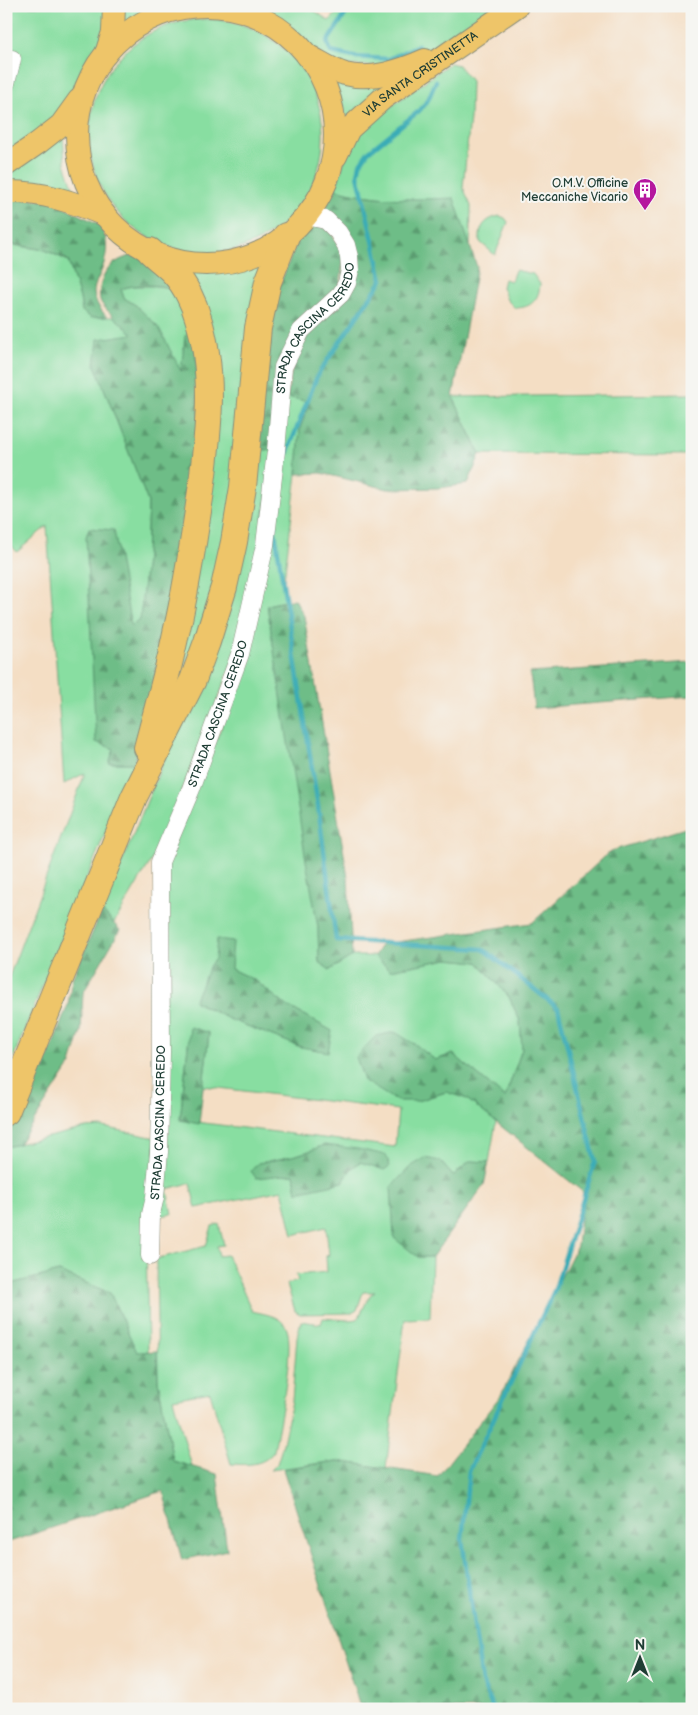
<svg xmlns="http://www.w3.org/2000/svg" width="698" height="1715" font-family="'Balsamiq Sans',sans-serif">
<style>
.green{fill:#88dea1;stroke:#548e6a;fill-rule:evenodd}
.forest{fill:url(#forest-firs);stroke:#467d5e}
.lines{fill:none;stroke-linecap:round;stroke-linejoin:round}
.stream{stroke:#3bacb6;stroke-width:4.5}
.minor-casing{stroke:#8a8e7c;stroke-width:19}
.major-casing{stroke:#8a8e7c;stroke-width:24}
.highway-casing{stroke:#8a8e7c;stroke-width:28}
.minor{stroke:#fff;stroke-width:18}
.major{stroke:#eec569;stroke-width:22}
.highway{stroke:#eec569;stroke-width:26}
.labels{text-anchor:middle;stroke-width:4;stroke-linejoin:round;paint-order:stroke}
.street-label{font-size:12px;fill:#1f3d34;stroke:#f6f6f2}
.poi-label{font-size:12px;fill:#1f3d34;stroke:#f6f6f2;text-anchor:end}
</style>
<defs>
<pattern id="forest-firs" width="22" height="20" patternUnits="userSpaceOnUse" patternTransform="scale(1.25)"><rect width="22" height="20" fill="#6ebd87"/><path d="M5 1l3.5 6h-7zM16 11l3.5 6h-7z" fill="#5a9b6f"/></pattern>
</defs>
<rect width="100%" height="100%" fill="#f6f6f2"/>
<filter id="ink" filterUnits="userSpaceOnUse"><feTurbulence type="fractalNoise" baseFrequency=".02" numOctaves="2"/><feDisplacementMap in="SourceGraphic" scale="10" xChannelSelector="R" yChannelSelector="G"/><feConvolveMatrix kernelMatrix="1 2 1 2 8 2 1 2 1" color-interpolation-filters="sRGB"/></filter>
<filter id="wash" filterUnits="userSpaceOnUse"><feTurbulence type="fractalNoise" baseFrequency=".0096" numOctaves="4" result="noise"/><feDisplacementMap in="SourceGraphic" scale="20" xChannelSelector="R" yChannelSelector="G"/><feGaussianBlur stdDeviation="1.12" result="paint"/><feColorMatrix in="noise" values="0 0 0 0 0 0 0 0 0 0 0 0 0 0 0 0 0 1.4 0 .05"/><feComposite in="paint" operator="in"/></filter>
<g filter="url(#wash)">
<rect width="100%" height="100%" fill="#f4dec4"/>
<g class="green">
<polygon points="6,6 110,6 102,43 95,53 67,112 6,157"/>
<polygon points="121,6 158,6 144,12 121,27"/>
<polygon points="254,6 308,6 329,21 344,6 505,6 457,40 421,56 387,66 337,65 312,48 286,23"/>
<circle cx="206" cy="136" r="117"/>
<path d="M450,63L458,65L471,81L470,118L463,187L471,206L470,248L453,199C414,200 374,200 335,189C343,170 345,152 355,133Z"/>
<polygon points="395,78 345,119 344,110 334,82"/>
<polygon points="63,135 65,163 75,193 6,185 6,176"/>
<path d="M500,216L505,218L508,222L495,255L480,242C479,226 485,219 500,216Z"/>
<polygon points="6,244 45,250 68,261 80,298 82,311 106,317 115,317 134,335 95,365 148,502 146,559 140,621 131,626 125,596 114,749 109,763 134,763 6,1075 6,985 85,773 64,784 47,526 17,552 6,540"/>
<path d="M271,255L229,554L181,676L176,669L207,471L182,273C212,271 244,270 271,255Z"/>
<path d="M515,270L533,274L540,284C539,300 531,308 515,308L507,300L502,287L504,279L511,281Z"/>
<polygon points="131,286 156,286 172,288 195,325 182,372 169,351 137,306 124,298 121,289"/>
<polygon points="692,394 692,455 480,454 453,397"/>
<path d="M287,397L310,401L300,428L297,474L283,587L286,601L267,605L318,927L319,962L330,970L352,956H374L390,970L448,959L478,962L509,997L520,1021L522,1049L505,1098L453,1054L435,1060L416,1045L417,1101L446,1092L467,1099L496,1122L489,1162L470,1161L453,1176L440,1161L391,1187L393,1203L418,1257H432L430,1318L405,1319L386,1468L336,1461L271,1470L277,1464L282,1448L292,1401L297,1337L301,1321L321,1324L323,1318L348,1320L358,1319L370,1295L375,1292H363L357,1310L352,1313L300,1314L295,1311L287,1284L298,1281L296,1275L327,1272L326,1256L329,1255L326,1227L293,1235L282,1190L196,1208L190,1183L167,1189L172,1214L154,1217L165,864L226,716ZM215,959L231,969L256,981L284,1004L332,1031L301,1047L229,1019L195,1002L210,965ZM190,1028L209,1034L203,1086L398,1110L395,1147L180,1120ZM324,1145L384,1169L360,1162L351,1169L343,1182L297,1191L294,1174L258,1163C281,1159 302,1155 324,1145Z"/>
<polygon points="252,449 273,450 260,541 235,656 161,844 114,923 102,911 173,738"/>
<polygon points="103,1127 156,1138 146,1234 148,1351 137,1353 110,1293 59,1272 6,1285 6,1147 86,1128"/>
<path d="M219,1224L224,1245L217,1246L219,1256L227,1255L252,1311C263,1314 280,1315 286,1327C296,1345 278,1428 274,1451C264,1466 247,1465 231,1464L210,1392L173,1399L192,1467L173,1461L158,1381L156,1259L206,1246L212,1226Z"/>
</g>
<g class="forest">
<path d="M335,189C374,200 414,200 454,198L477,267L453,397L480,454L468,484L439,488L388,489L321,473L297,474L300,428L310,402L287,397C290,381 292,363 300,348C310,329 329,314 344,298L343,228L326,210L329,198Z"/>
<path d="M6,198L51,200L100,225C110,240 107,258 100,274C97,280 94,286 94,293C95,303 101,310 107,317L91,318L82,311L80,298L68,260L45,250L6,243Z"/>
<polygon points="317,226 329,229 343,255 340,288 296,331 273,450 252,449 269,312 298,239 306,230"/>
<path d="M131,256L143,257L172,288C155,285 137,283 121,289L124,298L137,306L159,328L181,371L185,336L195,325L200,453L144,733L134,763H109L114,749L96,742L86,537L89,528L114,530L131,626L140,620L146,559L148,502L95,365L98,339L133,334C125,326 108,313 102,304C99,300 99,293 100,288C103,271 113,260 131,256Z"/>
<polygon points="295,599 304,616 348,878 352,956 330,970 319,962 318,927 306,861 267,605"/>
<polygon points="692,662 692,696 534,708 530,673"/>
<polygon points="692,826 692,1709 361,1709 283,1469 337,1461 438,1476 501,1395 577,1246 583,1192 467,1099 446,1092 417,1101 399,1101 390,1097 364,1081 356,1057 376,1036 395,1032 416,1045 435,1060 453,1054 505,1098 522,1049 520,1021 509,997 478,962 448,959 390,970 374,956 382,944 532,923 611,851"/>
<polygon points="102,911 120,930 83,993 81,1031 71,1064 19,1144 6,1147 21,1097 48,1057 68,1005 72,979"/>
<polygon points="217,939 233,941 231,969 256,981 284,1004 332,1031 328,1052 301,1047 229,1019 194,1001 210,965 215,959"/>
<polygon points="190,1027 209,1033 199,1124 180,1120"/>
<path d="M324,1145L358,1149L386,1155L390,1166L384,1170L360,1162L351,1169L343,1182L297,1192L294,1174L256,1178L251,1171L258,1163C281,1159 302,1155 324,1145Z"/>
<polygon points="425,1158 440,1161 453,1176 470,1161 489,1162 484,1185 432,1257 418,1257 394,1238 391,1187 410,1167"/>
<polygon points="59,1272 110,1293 137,1352 157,1351 158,1381 173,1461 217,1474 227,1550 182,1560 163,1491 6,1543 6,1285"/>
</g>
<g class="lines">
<g class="stream">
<polyline points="351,6 327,42 331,52 354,57 389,59 418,45"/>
<polyline points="282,466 318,374 382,280 358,175 360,164 368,152 419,111 428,100 436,81"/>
<polyline points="274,526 318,806 336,940 483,949 558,1008 595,1161 555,1289 469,1471 462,1539 482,1682 493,1709"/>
</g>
</g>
</g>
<g filter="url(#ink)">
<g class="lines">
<g class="minor-casing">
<g id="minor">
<polyline points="6,83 12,59"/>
<path id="s1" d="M150,1256L151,1214L155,1197L159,1152L161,1052L160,862L191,789L240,654L265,545L276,451L283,367L301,331L341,294L347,283L350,270L349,257L346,245L338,232L326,220L306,216"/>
</g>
</g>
<g class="major-casing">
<g id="major">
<circle cx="206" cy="135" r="129"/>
<polyline points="106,54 113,32 114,6"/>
<path d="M307,55C319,61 332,70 345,74C370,81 403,70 425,60"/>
<path id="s2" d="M336,156L349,129L382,99L517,6"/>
<polyline points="6,165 38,143 61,125 79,100"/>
<path d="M6,192C41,191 73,202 105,215"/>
</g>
</g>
<g class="highway-casing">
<g id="highway">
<path d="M147,748C157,710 168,672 176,633C187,586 194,539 201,491C208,435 216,373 198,318C194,303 185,285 175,274C168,266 158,259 150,251"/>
<polyline points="6,1112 134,797 193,680 207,642 224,587 234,542 243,487 258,328 268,282 286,236"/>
</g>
</g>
<use href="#minor" class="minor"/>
<use href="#major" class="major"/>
<use href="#highway" class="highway"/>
</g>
</g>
<defs>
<g id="building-pin" transform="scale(1.25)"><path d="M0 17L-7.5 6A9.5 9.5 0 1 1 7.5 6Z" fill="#b5179e" stroke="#f6f6f2"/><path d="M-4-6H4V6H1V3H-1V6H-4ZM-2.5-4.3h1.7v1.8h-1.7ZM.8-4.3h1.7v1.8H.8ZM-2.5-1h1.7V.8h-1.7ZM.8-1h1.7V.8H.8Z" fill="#fff"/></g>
</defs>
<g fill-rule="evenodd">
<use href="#building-pin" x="645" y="190"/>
</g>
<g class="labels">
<g class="street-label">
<text dy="4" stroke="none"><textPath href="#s2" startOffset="120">VIA SANTA CRISTINETTA</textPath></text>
<text dy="4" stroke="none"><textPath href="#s1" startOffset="959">STRADA CASCINA CEREDO</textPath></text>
<text dy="4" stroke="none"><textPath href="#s1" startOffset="554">STRADA CASCINA CEREDO</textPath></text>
<text dy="4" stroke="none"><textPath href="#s1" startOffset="134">STRADA CASCINA CEREDO</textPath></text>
</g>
<g class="poi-label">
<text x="628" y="187">O.M.V. Officine<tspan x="628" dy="14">Meccaniche Vicario</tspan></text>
</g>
</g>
<rect width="698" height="1715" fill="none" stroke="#f6f6f2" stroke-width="25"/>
<g transform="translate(640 1658)" stroke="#f6f6f2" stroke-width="4" paint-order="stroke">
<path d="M0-4L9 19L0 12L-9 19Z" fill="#1f3d34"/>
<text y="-8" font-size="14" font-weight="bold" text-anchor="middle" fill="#1f3d34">N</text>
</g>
</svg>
